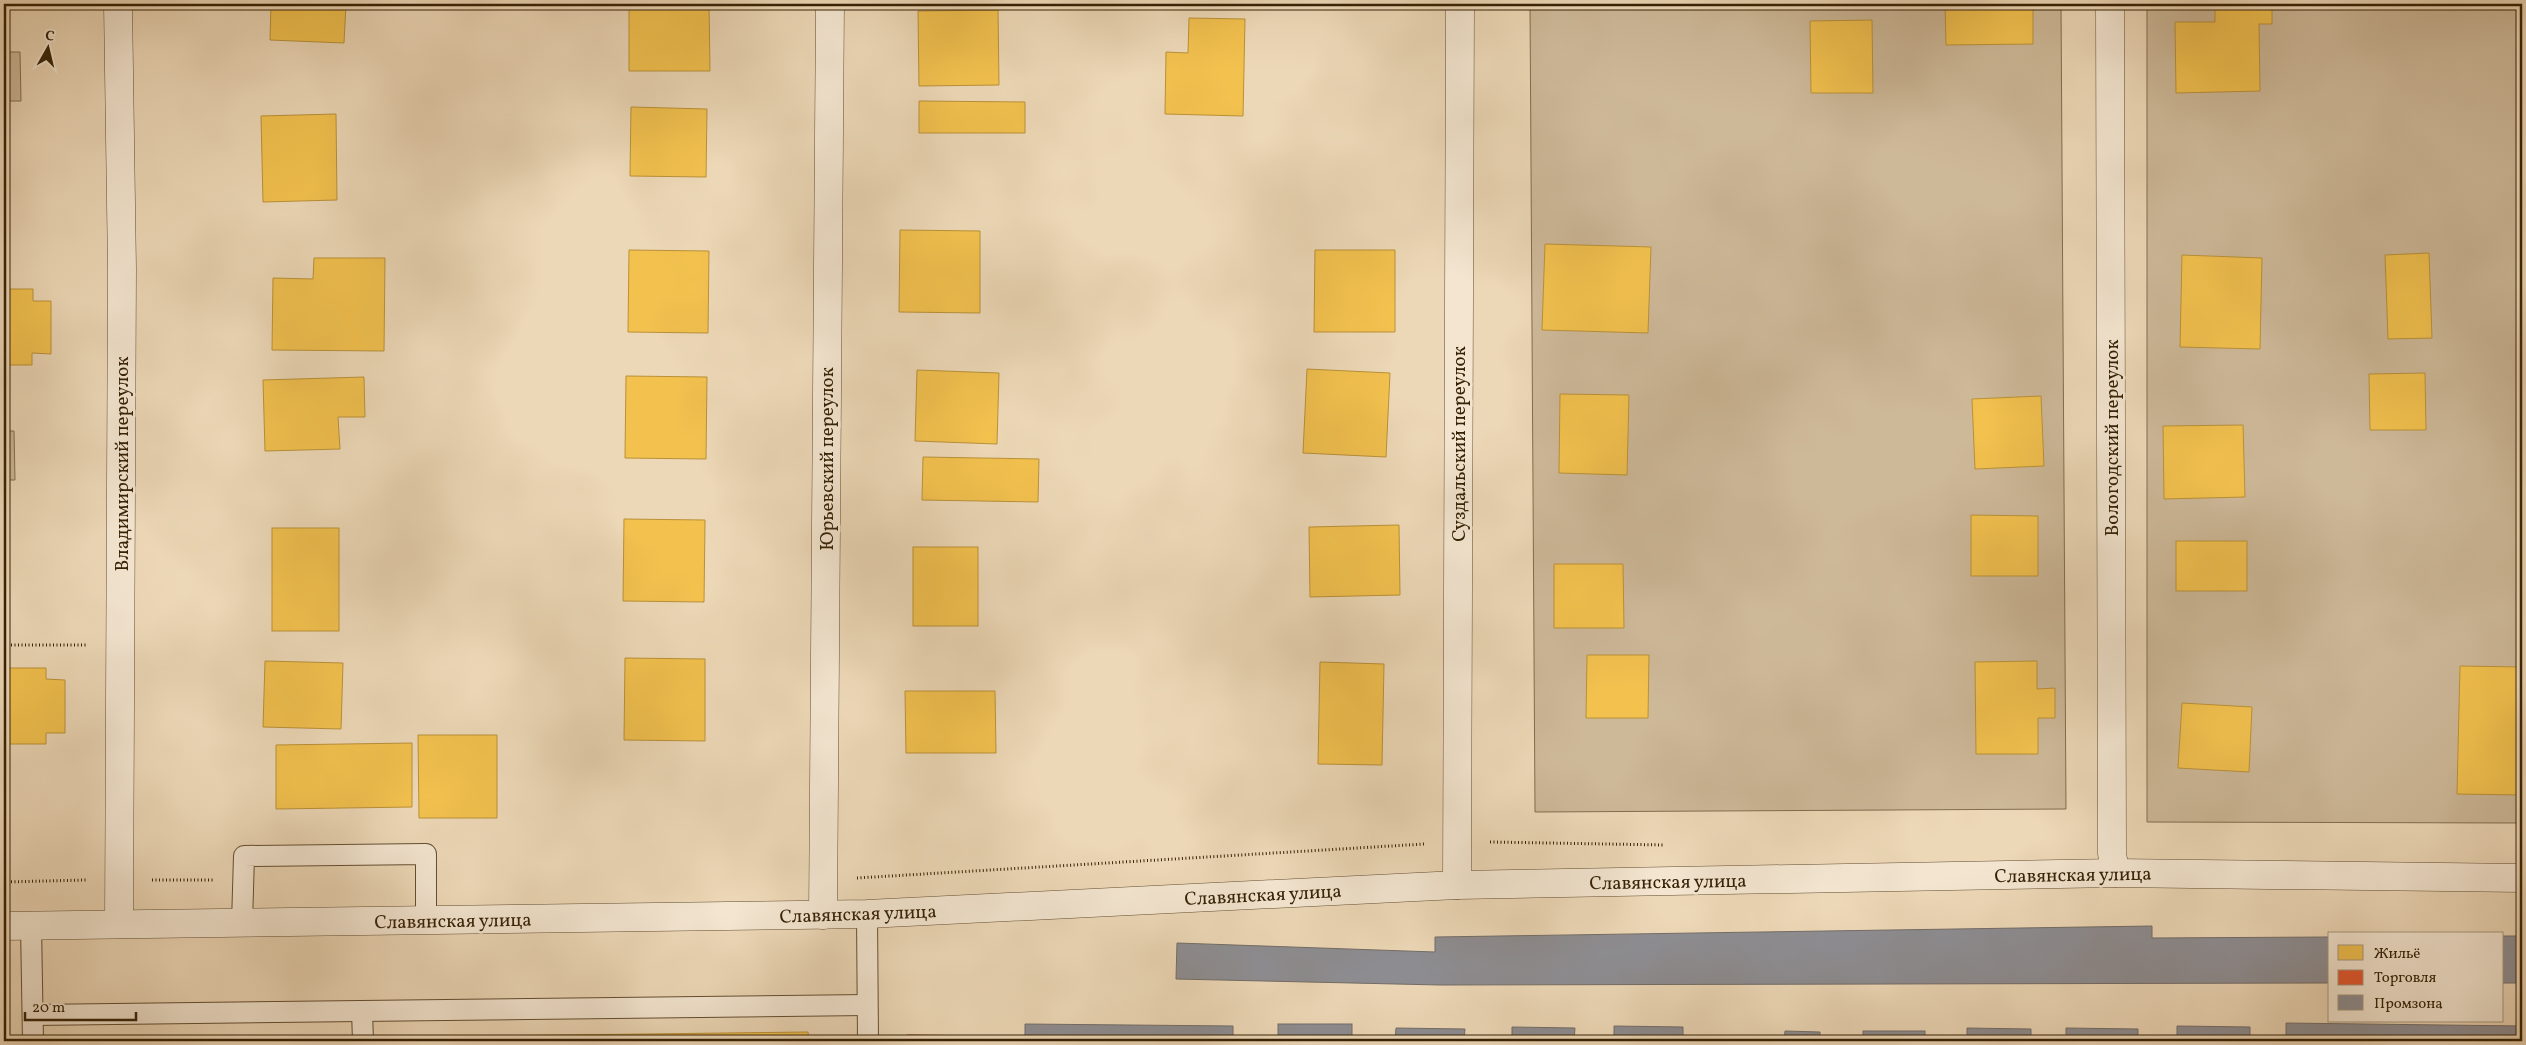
<svg xmlns="http://www.w3.org/2000/svg" width="2526" height="1045" font-family="Vollkorn,serif">
<style>
.green{fill:#cdb898;stroke:#826d4f}
.homes{fill:#f2c14e;stroke:#ba9138}
.shops{fill:#e4572e;stroke:#b04722}
.industry{fill:#8d8d92;stroke:#736d68}
.lines{fill:none;stroke-linecap:round;stroke-linejoin:round}
.lane-casing{stroke:#644f32;stroke-width:22}
.street-casing{stroke:#644f32;stroke-width:29}
.path{stroke:#362206;stroke-width:3;stroke-dasharray:1 2.5;stroke-linecap:butt}
.lane{stroke:#f3e5d0;stroke-width:20}
.street{stroke:#f3e5d0;stroke-width:28}
.labels{text-anchor:middle;stroke-width:5;stroke-linejoin:round;paint-order:stroke}
.street-label{font-size:19px;fill:#362206;stroke:#f3e5d0}
</style>
<rect width="100%" height="100%" fill="#ecd7b6"/>
<filter id="stains"><feTurbulence type="fractalNoise" baseFrequency=".004" numOctaves="4"/><feColorMatrix values="0 0 0 0 .2 0 0 0 0 .09 0 0 0 0 .02 0 0 0 .5 -.17"/></filter>
<radialGradient id="worn" r=".72"><stop offset=".6" stop-color="#630" stop-opacity="0"/><stop offset="1" stop-color="#630" stop-opacity=".3"/></radialGradient>
<g class="green">
<polygon points="1530,4 2061,4 2066,809 1535,812"/>
<polygon points="2147,4 2522,4 2522,823 2147,822"/>
<polygon points="4,52 20,52 21,101 4,101"/>
<polygon points="4,431 14,431 15,480 4,480"/>
</g>
<g class="homes">
<polygon points="271,4 346,4 344,43 270,40"/>
<polygon points="629,4 709,4 710,71 629,71"/>
<polygon points="1561,4 1651,4 1651,7 1561,9"/>
<rect x="1687" y="4" width="89" height="4"/>
<polygon points="1945,4 2033,4 2033,44 1946,45"/>
<polygon points="2215,4 2272,4 2272,24 2259,24 2260,91 2176,93 2175,22 2215,22"/>
<polygon points="998,10 999,85 919,86 918,11"/>
<polygon points="1189,18 1245,19 1243,116 1165,114 1166,52 1188,53"/>
<polygon points="1872,20 1873,93 1811,93 1810,21"/>
<polygon points="919,101 1025,102 1025,133 919,133"/>
<polygon points="631,107 707,109 706,177 630,176"/>
<polygon points="336,114 337,200 263,202 261,116"/>
<polygon points="900,230 980,231 980,313 899,312"/>
<polygon points="1545,244 1651,247 1648,333 1542,330"/>
<polygon points="629,250 709,251 708,333 628,332"/>
<polygon points="1315,250 1395,250 1395,332 1314,332"/>
<polygon points="2429,253 2432,338 2388,339 2385,255"/>
<polygon points="2182,255 2262,258 2260,349 2180,347"/>
<polygon points="314,258 385,258 384,351 272,350 273,278 313,279"/>
<polygon points="4,289 33,289 33,301 51,301 51,354 32,353 32,365 4,365"/>
<polygon points="1307,369 1390,373 1386,457 1303,453"/>
<polygon points="917,370 999,373 997,444 915,441"/>
<polygon points="2425,373 2426,430 2370,430 2369,374"/>
<polygon points="626,376 707,377 706,459 625,458"/>
<polygon points="364,377 365,417 338,417 340,449 265,451 263,380"/>
<polygon points="1560,394 1629,395 1627,475 1559,473"/>
<polygon points="2041,396 2044,466 1975,469 1972,399"/>
<polygon points="2243,425 2245,497 2164,499 2163,426"/>
<polygon points="923,457 1039,459 1038,502 922,500"/>
<polygon points="1971,515 2038,516 2038,576 1971,576"/>
<polygon points="624,519 705,520 704,602 623,601"/>
<polygon points="1399,525 1400,595 1310,597 1309,527"/>
<rect x="272" y="528" width="67" height="103"/>
<rect x="2176" y="541" width="71" height="50"/>
<rect x="913" y="547" width="65" height="79"/>
<polygon points="1554,564 1623,564 1624,628 1554,628"/>
<polygon points="1587,655 1649,655 1648,718 1586,718"/>
<polygon points="625,658 705,659 705,741 624,740"/>
<polygon points="265,661 343,663 341,729 263,727"/>
<polygon points="2037,661 2037,689 2055,688 2055,718 2038,718 2038,754 1976,754 1975,662"/>
<polygon points="1320,662 1384,664 1382,765 1318,764"/>
<polygon points="2460,666 2522,667 2521,795 2457,794"/>
<polygon points="4,668 46,668 46,679 65,680 65,733 46,733 46,744 4,744"/>
<polygon points="905,691 995,691 996,753 906,753"/>
<polygon points="2182,703 2252,707 2249,772 2178,768"/>
<polygon points="418,735 497,735 497,818 419,818"/>
<polygon points="412,743 412,807 276,809 276,745"/>
<polygon points="808,1032 809,1041 395,1041 395,1037"/>
<rect x="90" y="1038" width="249" height="3"/>
</g>
<polygon class="shops" points="907,1035 990,1036 990,1041 907,1041"/>
<g class="industry">
<polygon points="2152,926 2152,938 2330,937 2330,983 1440,985 1176,979 1177,943 1435,952 1435,937"/>
<rect x="2502" y="936" width="20" height="47"/>
<polygon points="2286,1023 2522,1026 2522,1041 2286,1041"/>
<polygon points="1025,1024 1233,1026 1233,1041 1025,1041"/>
<rect x="1278" y="1024" width="74" height="17"/>
<polygon points="1614,1026 1683,1027 1683,1041 1614,1041"/>
<polygon points="2177,1026 2250,1027 2250,1041 2177,1041"/>
<polygon points="1512,1027 1575,1028 1574,1041 1512,1041"/>
<polygon points="1396,1028 1465,1029 1464,1041 1395,1041"/>
<polygon points="1967,1028 2031,1029 2031,1041 1967,1041"/>
<polygon points="2066,1028 2138,1029 2138,1041 2066,1041"/>
<polygon points="1785,1031 1820,1032 1820,1041 1784,1041"/>
<rect x="1863" y="1031" width="62" height="10"/>
</g>
<g class="lines">
<g class="lane-casing">
<g id="lane">
<polyline points="867,914 868,1041"/>
<polyline points="242,923 244,856 426,854 426,920"/>
<polyline points="31,925 33,1041"/>
<polyline points="362,1011 363,1041"/>
<polyline points="33,1015 867,1005"/>
</g>
</g>
<g class="street-casing">
<g id="street">
<polyline points="118,4 122,269 119,924"/>
<polyline points="2110,4 2112,853 2115,873"/>
<polyline points="1457,885 1460,4"/>
<polyline points="823,915 830,4"/>
<polyline points="4,926 867,914 1457,885 2115,873 2522,878"/>
</g>
</g>
<g class="path">
<polyline points="4,645 88,645"/>
<polyline points="1490,842 1664,845"/>
<polyline points="857,878 1424,844"/>
<polyline points="152,880 213,880"/>
<polyline points="4,882 86,880"/>
</g>
<use href="#lane" class="lane"/>
<use href="#street" class="street"/>
</g>
<g class="labels">
<g class="street-label">
<text transform="translate(2111 438) rotate(-90)" y="7">Вологодский переулок</text>
<text transform="translate(1458 444) rotate(-90)" y="7">Суздальский переулок</text>
<text transform="translate(826 459) rotate(-90)" y="7">Юрьевский переулок</text>
<text transform="translate(121 464) rotate(-90)" y="7">Владимирский переулок</text>
<text transform="translate(2073 874) rotate(-1)" y="7">Славянская улица</text>
<text transform="translate(1668 881) rotate(-1)" y="7">Славянская улица</text>
<text transform="translate(1263 894) rotate(-3)" y="7">Славянская улица</text>
<text transform="translate(858 913) rotate(-2)" y="7">Славянская улица</text>
<text transform="translate(453 920) rotate(-1)" y="7">Славянская улица</text>
</g>
</g>
<rect width="2526" height="1045" fill="none" stroke="#ecd7b6" stroke-width="20"/>
<rect x="5" y="5" width="2516" height="1035" fill="none" stroke="#362206" stroke-width="2.5"/>
<rect x="10" y="10" width="2506" height="1025" fill="none" stroke="#362206"/>
<rect x="2328" y="932" width="175" height="90" fill="#f3e5d0" stroke="#a7977f"/>
<rect x="2338" y="945" width="25" height="15" fill="#f2c14e" stroke="#a7977f"/>
<text x="2374" y="958" font-size="15" fill="#362206">Жильё</text>
<rect x="2338" y="970" width="25" height="15" fill="#e4572e" stroke="#a7977f"/>
<text x="2374" y="982" font-size="15" fill="#362206">Торговля</text>
<rect x="2338" y="995" width="25" height="15" fill="#8d8d92" stroke="#a7977f"/>
<text x="2374" y="1008" font-size="15" fill="#362206">Промзона</text>
<g transform="translate(48 48) rotate(8)" stroke="#f3e5d0" stroke-width="4" paint-order="stroke">
<path d="M0-4L9 19L0 12L-9 19Z" fill="#362206"/>
<text y="-8" font-size="14" font-weight="bold" text-anchor="middle" fill="#362206">С</text>
</g>
<path d="M25 1012v8h111v-8" fill="none" stroke="#362206" stroke-width="2.5"/>
<text x="32" y="1012" font-size="15" fill="#362206" stroke="#f3e5d0" stroke-width="4" paint-order="stroke">20 m</text>
<rect width="100%" height="100%" filter="url(#stains)"/>
<rect width="100%" height="100%" fill="url(#worn)"/>
</svg>
